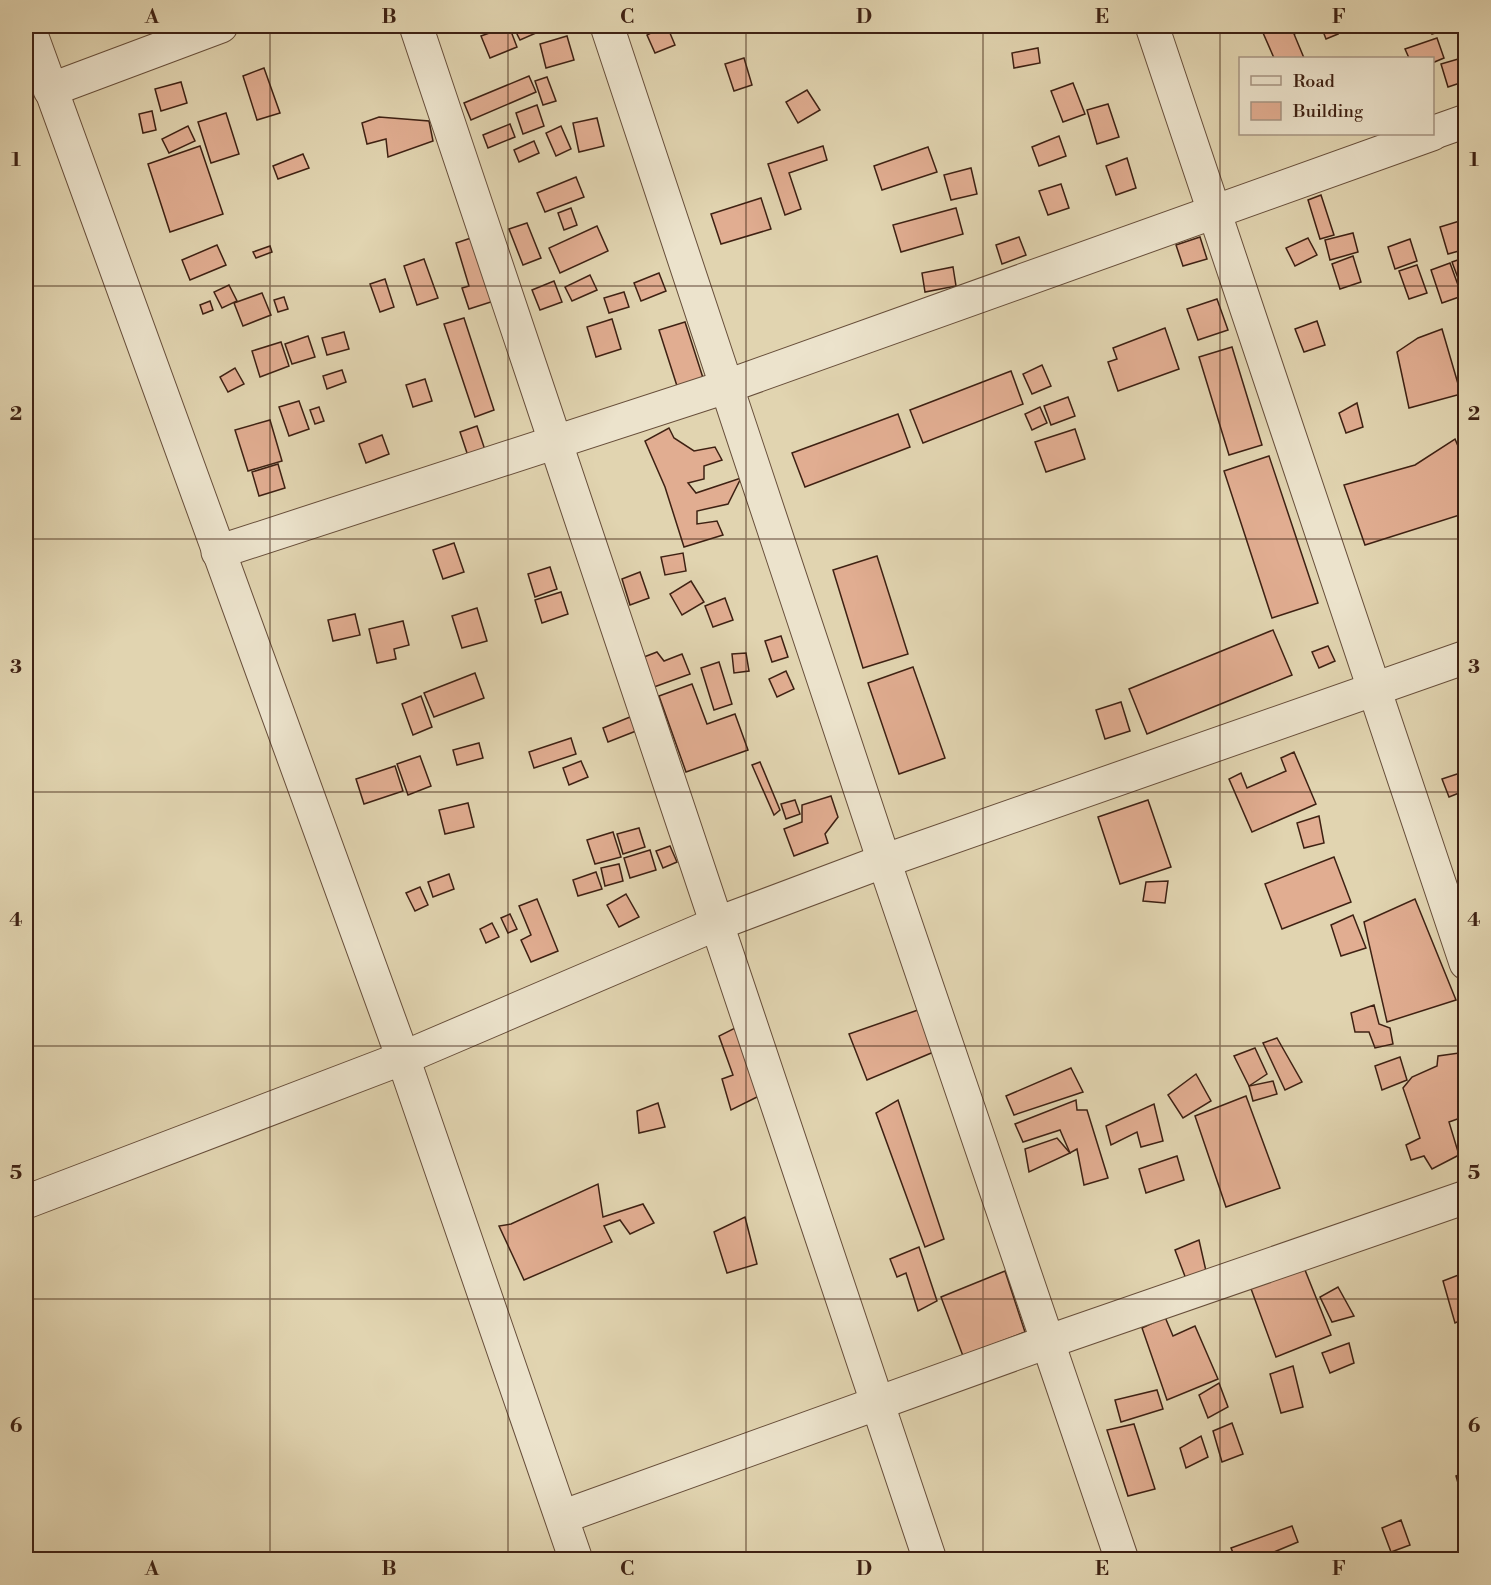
<svg xmlns="http://www.w3.org/2000/svg" width="1491" height="1585" font-family="'Libre Bodoni',serif">
<style>
.building{fill:#e1ad91;stroke:#3e2113;stroke-width:1.5}
.lines{fill:none;stroke-linecap:round;stroke-linejoin:round}
.minor-casing{stroke:#674e3a;stroke-width:35}
.minor{stroke:#ece3cc;stroke-width:33}
.grid{fill:none;stroke:#3e2113;stroke-width:1.5;stroke-opacity:0.55}
.neatline{fill:none;stroke:#3e2113;stroke-width:2}
.grid-label{font-size:20px;text-anchor:middle;font-weight:bold;fill:#3e2113}
</style>
<rect width="100%" height="100%" fill="#e1d4b0"/>
<filter id="stains"><feTurbulence type="fractalNoise" baseFrequency=".00333" numOctaves="4"/><feColorMatrix values="0 0 0 0 .2 0 0 0 0 .09 0 0 0 0 .02 0 0 0 .5 -.17"/></filter>
<radialGradient id="worn" r=".72"><stop offset=".6" stop-color="#630" stop-opacity="0"/><stop offset="1" stop-color="#630" stop-opacity=".3"/></radialGradient>
<g class="building">
<polygon points="509,26 517,47 490,58 481,36"/>
<polygon points="513,26 541,26 543,30 520,40"/>
<polygon points="655,26 667,26 675,45 655,53 647,35 657,30"/>
<polygon points="1260,26 1308,26 1309,28 1294,34 1304,58 1274,58"/>
<polygon points="1321,26 1334,26 1338,34 1326,39"/>
<polygon points="1429,26 1447,26 1448,29 1432,34"/>
<polygon points="567,36 574,60 546,68 540,44"/>
<polygon points="1437,38 1444,58 1432,63 1432,58 1409,58 1405,49"/>
<polygon points="1038,48 1040,63 1014,68 1012,53"/>
<polygon points="1465,57 1466,81 1448,87 1441,64"/>
<polygon points="744,58 752,85 734,91 725,64"/>
<polygon points="264,68 280,113 257,120 243,76"/>
<polygon points="529,76 536,92 471,120 464,103"/>
<polygon points="547,77 556,101 543,105 535,81"/>
<polygon points="181,82 187,103 161,111 155,89"/>
<polygon points="1073,83 1085,114 1063,122 1051,91"/>
<polygon points="807,90 820,110 798,123 786,102"/>
<polygon points="1108,104 1119,137 1097,144 1087,110"/>
<polygon points="537,105 544,126 523,134 516,113"/>
<polygon points="152,111 156,130 143,133 139,114"/>
<polygon points="226,113 239,154 211,163 198,122"/>
<polygon points="379,117 429,121 433,141 388,157 386,139 367,144 362,123"/>
<polygon points="597,118 604,146 579,152 573,123"/>
<polygon points="510,124 515,137 488,148 483,135"/>
<polygon points="188,126 195,141 169,153 162,139"/>
<polygon points="561,126 571,149 556,156 546,133"/>
<polygon points="1059,136 1066,156 1039,166 1032,147"/>
<polygon points="534,141 539,153 519,162 514,150"/>
<polygon points="200,146 223,214 170,232 148,164"/>
<polygon points="823,146 827,160 789,173 801,209 785,215 768,164"/>
<polygon points="928,147 937,172 882,190 874,166"/>
<polygon points="303,154 309,168 278,179 273,166"/>
<polygon points="1127,158 1136,188 1116,195 1106,166"/>
<polygon points="971,168 977,194 951,200 944,175"/>
<polygon points="576,177 584,197 545,212 537,193"/>
<polygon points="1466,177 1466,195 1460,179"/>
<polygon points="1061,184 1069,208 1048,215 1039,191"/>
<polygon points="1321,195 1334,235 1320,239 1308,200"/>
<polygon points="761,198 771,229 721,244 711,214"/>
<polygon points="571,208 577,225 564,230 558,213"/>
<polygon points="956,208 963,234 901,252 893,225"/>
<polygon points="1466,219 1466,249 1448,254 1440,227"/>
<polygon points="527,223 541,258 523,265 509,229"/>
<polygon points="597,226 608,251 560,273 549,248"/>
<polygon points="1353,233 1358,252 1330,260 1325,240"/>
<polygon points="477,236 497,300 469,309 462,288 469,286 456,243"/>
<polygon points="1019,237 1026,255 1002,264 996,245"/>
<polygon points="1200,237 1207,259 1183,266 1176,245"/>
<polygon points="1308,238 1317,255 1295,266 1286,248"/>
<polygon points="1410,239 1417,261 1395,269 1388,247"/>
<polygon points="217,245 226,265 190,280 182,260"/>
<polygon points="270,246 272,252 256,258 253,252"/>
<polygon points="1353,256 1361,282 1340,289 1332,264"/>
<polygon points="1466,257 1466,293 1464,294 1452,262"/>
<polygon points="424,259 438,298 417,305 404,266"/>
<polygon points="1450,263 1462,296 1442,303 1431,270"/>
<polygon points="1417,265 1427,293 1409,299 1399,271"/>
<polygon points="953,267 956,286 925,292 922,273"/>
<polygon points="659,273 666,291 641,301 634,283"/>
<polygon points="590,275 597,290 572,301 565,287"/>
<polygon points="385,279 394,307 380,312 370,284"/>
<polygon points="554,281 562,302 540,310 532,290"/>
<polygon points="229,285 237,301 222,308 214,292"/>
<polygon points="624,292 629,307 609,313 604,298"/>
<polygon points="262,293 271,315 243,326 234,303"/>
<polygon points="284,297 288,309 278,312 274,300"/>
<polygon points="1217,299 1228,330 1198,340 1187,309"/>
<polygon points="210,301 213,310 203,314 200,305"/>
<polygon points="464,318 494,410 475,417 444,324"/>
<polygon points="612,319 621,349 596,357 587,327"/>
<polygon points="1317,321 1325,345 1304,352 1295,329"/>
<polygon points="685,322 704,381 678,389 659,330"/>
<polygon points="1165,328 1179,369 1118,391 1108,362 1117,359 1113,348"/>
<polygon points="1442,329 1461,394 1409,408 1397,352 1418,338"/>
<polygon points="344,332 349,349 327,355 322,338"/>
<polygon points="308,336 315,357 292,364 285,344"/>
<polygon points="281,342 289,366 260,377 252,351"/>
<polygon points="1232,347 1262,445 1229,455 1199,357"/>
<polygon points="1042,365 1051,386 1032,394 1023,374"/>
<polygon points="235,368 244,384 228,392 220,377"/>
<polygon points="342,370 346,382 327,389 323,376"/>
<polygon points="1011,371 1023,404 923,443 910,410"/>
<polygon points="425,379 432,401 413,407 406,385"/>
<polygon points="1068,397 1075,416 1051,425 1044,406"/>
<polygon points="299,401 309,429 289,436 279,407"/>
<polygon points="1357,403 1363,427 1346,433 1339,413"/>
<polygon points="319,407 324,421 315,424 310,410"/>
<polygon points="1040,407 1047,423 1032,430 1025,414"/>
<polygon points="898,414 910,447 805,487 792,453"/>
<polygon points="270,420 282,461 248,471 235,430"/>
<polygon points="477,426 486,453 469,459 460,432"/>
<polygon points="669,428 674,438 694,451 715,447 722,460 704,466 704,479 688,483 696,493 741,478 728,504 697,511 697,524 717,521 723,535 684,547 665,487 645,441"/>
<polygon points="1075,429 1085,459 1046,472 1035,442"/>
<polygon points="382,435 389,454 366,463 359,444"/>
<polygon points="1455,439 1466,465 1466,513 1365,545 1344,485 1415,465"/>
<polygon points="1269,456 1318,603 1272,618 1224,471"/>
<polygon points="278,464 285,488 259,496 252,472"/>
<polygon points="454,543 464,572 443,579 433,550"/>
<polygon points="683,553 686,571 665,575 661,557"/>
<polygon points="877,556 908,654 863,668 833,570"/>
<polygon points="550,567 557,589 535,597 528,574"/>
<polygon points="640,572 649,598 630,605 622,579"/>
<polygon points="691,581 704,602 682,615 670,594"/>
<polygon points="561,592 568,614 542,623 535,600"/>
<polygon points="725,598 733,620 713,627 705,606"/>
<polygon points="477,608 487,641 462,648 452,616"/>
<polygon points="355,614 360,635 333,641 328,620"/>
<polygon points="403,621 409,645 394,649 396,659 377,663 369,629"/>
<polygon points="1273,630 1292,675 1147,734 1129,689"/>
<polygon points="781,636 788,657 772,662 765,641"/>
<polygon points="1328,646 1335,661 1319,668 1312,652"/>
<polygon points="657,652 664,661 682,654 690,674 654,687 644,657"/>
<polygon points="746,653 749,671 734,673 732,654"/>
<polygon points="719,662 732,704 714,710 701,668"/>
<polygon points="913,667 945,758 899,774 868,683"/>
<polygon points="786,671 794,689 777,697 769,679"/>
<polygon points="475,673 484,698 434,717 424,693"/>
<polygon points="692,684 707,724 735,714 748,750 686,772 659,696"/>
<polygon points="421,696 432,727 413,735 402,704"/>
<polygon points="1121,702 1130,731 1105,739 1096,710"/>
<polygon points="630,717 636,731 608,742 603,728"/>
<polygon points="571,738 576,754 534,768 529,752"/>
<polygon points="479,743 483,758 457,765 453,750"/>
<polygon points="1294,752 1316,804 1252,832 1229,779 1241,773 1247,788 1286,771 1281,758"/>
<polygon points="420,756 431,786 408,795 397,764"/>
<polygon points="581,761 588,777 569,785 563,768"/>
<polygon points="760,762 780,810 774,815 752,765"/>
<polygon points="395,766 403,791 364,804 356,779"/>
<polygon points="1466,771 1466,795 1464,791 1449,797 1442,779"/>
<polygon points="831,796 838,817 825,834 828,843 794,856 784,829 802,822 802,805"/>
<polygon points="795,800 800,814 786,819 781,804"/>
<polygon points="1148,800 1171,867 1120,884 1098,817"/>
<polygon points="468,803 474,827 445,834 439,810"/>
<polygon points="1319,816 1324,843 1304,848 1297,823"/>
<polygon points="639,828 645,847 623,854 617,834"/>
<polygon points="613,832 621,857 595,864 587,840"/>
<polygon points="670,846 677,862 663,868 656,851"/>
<polygon points="650,850 656,870 630,878 624,858"/>
<polygon points="1334,857 1351,902 1282,929 1265,884"/>
<polygon points="619,864 623,881 605,886 601,868"/>
<polygon points="596,872 602,889 578,896 573,880"/>
<polygon points="449,874 454,889 433,897 428,882"/>
<polygon points="1168,881 1165,903 1143,901 1146,882"/>
<polygon points="420,887 428,905 415,911 406,893"/>
<polygon points="626,894 639,917 619,927 607,905"/>
<polygon points="537,899 558,951 531,962 521,940 531,935 519,906"/>
<polygon points="1415,899 1456,1000 1387,1022 1364,922"/>
<polygon points="510,914 517,929 508,933 501,918"/>
<polygon points="1353,915 1366,948 1341,956 1331,925"/>
<polygon points="492,923 499,937 486,943 480,929"/>
<polygon points="1374,1005 1379,1024 1390,1028 1393,1044 1375,1048 1369,1032 1355,1032 1351,1013"/>
<polygon points="918,1010 936,1051 867,1080 849,1034"/>
<polygon points="737,1027 759,1096 731,1110 722,1079 733,1075 719,1036"/>
<polygon points="1277,1038 1302,1082 1285,1090 1263,1043"/>
<polygon points="1255,1048 1267,1074 1249,1086 1234,1056"/>
<polygon points="1466,1052 1466,1126 1463,1117 1449,1122 1459,1155 1432,1169 1424,1156 1411,1160 1406,1145 1420,1138 1403,1088 1412,1077 1437,1066 1438,1056"/>
<polygon points="1400,1057 1407,1080 1382,1090 1375,1066"/>
<polygon points="1071,1068 1083,1092 1014,1115 1006,1096"/>
<polygon points="1196,1074 1211,1101 1183,1118 1168,1095"/>
<polygon points="1273,1081 1277,1094 1253,1101 1249,1086"/>
<polygon points="1246,1096 1280,1188 1226,1207 1195,1116"/>
<polygon points="898,1100 944,1239 925,1247 876,1113"/>
<polygon points="1076,1100 1077,1110 1087,1110 1108,1178 1084,1185 1077,1149 1070,1153 1060,1130 1023,1142 1015,1124"/>
<polygon points="658,1103 665,1127 639,1133 637,1111"/>
<polygon points="1154,1104 1163,1141 1141,1147 1137,1132 1111,1145 1106,1126"/>
<polygon points="1057,1138 1070,1153 1029,1172 1025,1149"/>
<polygon points="1177,1156 1184,1180 1146,1193 1139,1169"/>
<polygon points="598,1184 603,1217 643,1204 654,1223 630,1234 620,1220 604,1226 612,1242 524,1280 499,1226 511,1224"/>
<polygon points="745,1217 757,1264 727,1273 714,1232"/>
<polygon points="1199,1240 1206,1271 1186,1279 1175,1250"/>
<polygon points="919,1247 937,1301 918,1311 906,1273 897,1277 890,1259"/>
<polygon points="1303,1265 1331,1335 1276,1357 1250,1286"/>
<polygon points="1005,1271 1025,1332 963,1356 941,1297"/>
<polygon points="1466,1272 1466,1318 1455,1323 1443,1281"/>
<polygon points="1338,1287 1354,1316 1332,1322 1320,1297"/>
<polygon points="1165,1317 1173,1336 1195,1326 1218,1379 1167,1400 1142,1328"/>
<polygon points="1349,1343 1354,1363 1330,1373 1322,1353"/>
<polygon points="1293,1366 1303,1407 1281,1413 1270,1374"/>
<polygon points="1219,1383 1228,1407 1208,1418 1199,1395"/>
<polygon points="1157,1390 1163,1409 1121,1422 1115,1400"/>
<polygon points="1232,1423 1243,1454 1222,1462 1213,1431"/>
<polygon points="1134,1424 1155,1489 1128,1496 1107,1430"/>
<polygon points="1201,1436 1208,1457 1186,1468 1180,1448"/>
<polygon points="1466,1472 1466,1511 1456,1476"/>
<polygon points="1401,1520 1410,1545 1391,1552 1382,1528"/>
<polygon points="1292,1526 1298,1542 1274,1552 1276,1560 1236,1560 1231,1548"/>
<polygon points="1364,1554 1365,1560 1347,1560"/>
</g>
<g class="lines">
<g class="minor-casing">
<g id="minor">
<polyline points="28,26 403,1058 576,1560"/>
<path d="M416,26C591,535 759,1048 930,1560"/>
<polyline points="607,26 884,861 1122,1560"/>
<polyline points="1152,26 1466,963"/>
<polyline points="50,90 221,26"/>
<polyline points="1432,133 1466,121"/>
<polyline points="218,552 725,387 1432,134"/>
<polyline points="26,1202 403,1058 716,924 884,861 1466,657"/>
<polyline points="562,1517 1050,1341 1466,1197"/>
</g>
</g>
<use href="#minor" class="minor"/>
</g>
<path class="grid" d="M270,26V1560M508,26V1560M746,26V1560M983,26V1560M1220,26V1560M26,286H1466M26,539H1466M26,792H1466M26,1046H1466M26,1299H1466"/>
<rect width="1491" height="1585" fill="none" stroke="#e1d4b0" stroke-width="66"/>
<rect x="1239" y="57" width="195" height="78" fill="#ece3cc" stroke="#a69582" stroke-width="1.5"/>
<rect x="1251" y="76" width="30" height="9" fill="#ece3cc" stroke="#a69582" stroke-width="1.5"/>
<text x="1293" y="87" font-size="18" fill="#3e2113">Road</text>
<rect x="1251" y="102" width="30" height="18" fill="#e1ad91" stroke="#a69582" stroke-width="1.5"/>
<text x="1293" y="117" font-size="18" fill="#3e2113">Building</text>
<rect x="33" y="33" width="1425" height="1519" class="neatline"/>
<g class="grid-label">
<text x="152" y="23">A</text>
<text x="389" y="23">B</text>
<text x="627" y="23">C</text>
<text x="864" y="23">D</text>
<text x="1102" y="23">E</text>
<text x="1339" y="23">F</text>
<text x="16" y="166">1</text>
<text x="1474" y="166">1</text>
<text x="16" y="420">2</text>
<text x="1474" y="420">2</text>
<text x="16" y="673">3</text>
<text x="1474" y="673">3</text>
<text x="16" y="926">4</text>
<text x="1474" y="926">4</text>
<text x="16" y="1179">5</text>
<text x="1474" y="1179">5</text>
<text x="16" y="1432">6</text>
<text x="1474" y="1432">6</text>
<text x="152" y="1575">A</text>
<text x="389" y="1575">B</text>
<text x="627" y="1575">C</text>
<text x="864" y="1575">D</text>
<text x="1102" y="1575">E</text>
<text x="1339" y="1575">F</text>
</g>
<rect width="100%" height="100%" filter="url(#stains)"/>
<rect width="100%" height="100%" fill="url(#worn)"/>
</svg>
